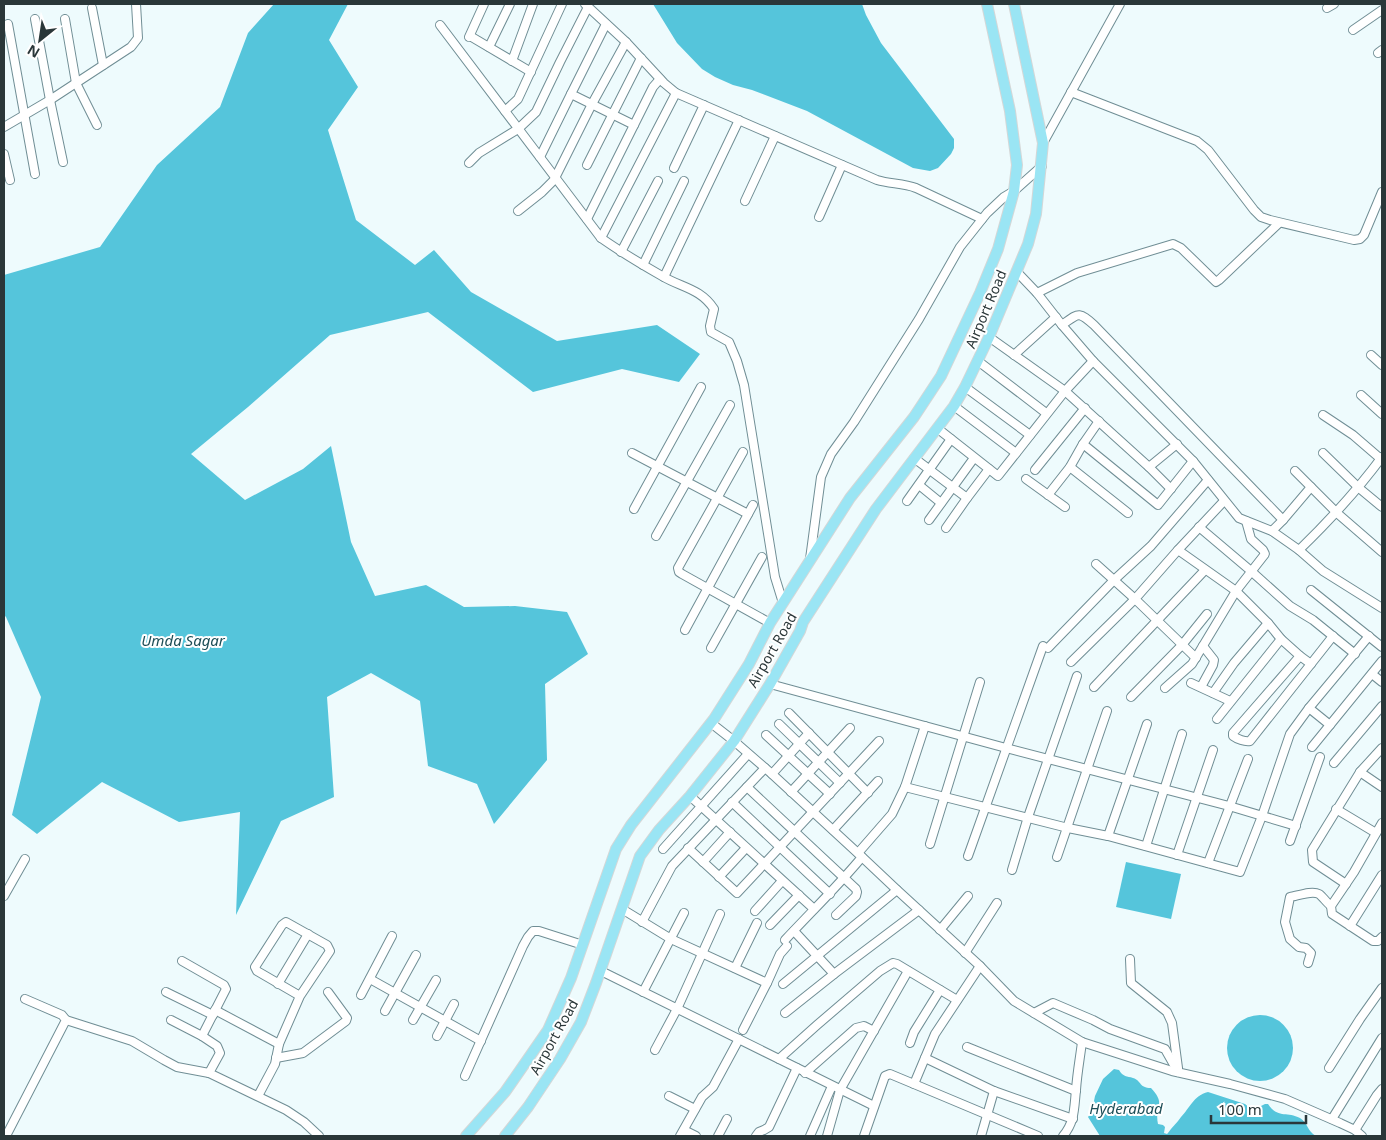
<svg xmlns="http://www.w3.org/2000/svg" width="1386" height="1140" font-family="'Noto Sans',sans-serif">
<style>
.water{fill:#55c5db}
.lines{fill:none;stroke-linecap:round;stroke-linejoin:round}
.minor-casing{stroke:#708e95;stroke-width:10}
.major-casing{stroke:#d4d7d7;stroke-width:12}
.minor{stroke:#fff;stroke-width:8}
.major{stroke:#9ae5f4;stroke-width:10}
.labels{text-anchor:middle;stroke-width:4;stroke-linejoin:round;paint-order:stroke}
.street-label{font-size:14px;fill:#2a3739;stroke:#fff}
.water-label{font-size:15px;font-style:italic;fill:#1d4e57;stroke:#fff}
</style>
<rect width="100%" height="100%" fill="#eefbfd"/>
<g class="water">
<polygon points="274,4 348,4 329,40 358,87 328,130 356,220 415,265 434,250 471,292 557,341 657,325 700,354 679,382 622,369 533,392 428,312 330,335 248,407 191,454 245,500 303,469 331,446 351,542 375,596 426,585 464,607 515,606 567,612 588,654 545,684 547,760 494,824 477,784 428,766 420,701 371,673 327,697 334,797 281,821 236,915 240,812 179,822 102,782 37,834 12,815 41,697 6,617 4,615 4,275 100,247 157,165 220,107 248,33"/>
<polygon points="653,4 862,4 866,15 881,43 954,139 954,148 951,154 938,168 930,171 913,168 807,111 752,90 733,85 715,77 702,69 677,43"/>
<polygon points="1126,862 1181,874 1171,919 1116,907"/>
<circle cx="1260" cy="1048" r="33"/>
<path d="M1114,1069L1119,1070C1123,1077 1127,1076 1133,1078C1142,1081 1139,1088 1151,1088C1167,1105 1154,1106 1158,1124L1163,1125L1165,1127L1164,1133L1167,1134L1168,1133C1172,1127 1177,1123 1181,1117C1190,1108 1193,1096 1208,1092L1245,1104L1250,1108L1253,1116L1261,1117L1259,1110L1261,1106L1265,1104H1268C1278,1119 1287,1111 1300,1118C1308,1123 1307,1131 1316,1136H1100L1088,1117L1091,1113L1095,1114L1098,1112L1099,1109L1094,1101L1095,1096L1103,1079Z"/>
</g>
<g class="lines">
<g class="minor-casing">
<g id="minor">
<path d="M585,4L626,42L664,83L676,93L877,180C890,184 903,183 916,188L982,219"/>
<polyline points="92,8 103,65"/>
<polyline points="1327,8 1334,4"/>
<polyline points="35,19 50,100 63,162"/>
<polyline points="65,19 76,83 97,125"/>
<polyline points="8,24 35,174"/>
<polyline points="606,24 571,94 634,125"/>
<path d="M440,25L601,238C621,252 641,264 662,276C682,288 700,288 714,309L710,326L711,332L729,342L737,361L744,385L775,577L783,603"/>
<polyline points="1353,30 1382,10"/>
<polyline points="470,36 531,72"/>
<polyline points="469,37 484,4"/>
<polyline points="489,47 510,4"/>
<polyline points="1378,53 1382,50"/>
<polyline points="512,61 533,4"/>
<polyline points="1071,92 1197,141 1208,150 1254,210 1261,217 1270,220 1354,240 1360,239 1364,235 1382,192"/>
<polyline points="505,111 518,99 562,4"/>
<polyline points="4,127 50,100 131,47 138,38 136,4"/>
<polyline points="1043,143 1120,4"/>
<polyline points="4,154 10,180"/>
<polyline points="540,157 571,94"/>
<polyline points="469,163 479,153 518,129 536,112 560,62 588,7"/>
<polyline points="587,165 641,58"/>
<polyline points="674,168 704,105"/>
<polyline points="745,201 775,136"/>
<polyline points="518,211 542,192 554,180 592,104 626,42"/>
<polyline points="819,217 842,165"/>
<polyline points="587,219 653,87 660,79"/>
<polyline points="601,238 676,93"/>
<polyline points="621,252 658,181"/>
<polyline points="643,265 684,181"/>
<polyline points="1017,272 1037,293 1062,325 1093,361 1193,461 1239,518 1272,531 1299,550 1323,571 1382,608"/>
<polyline points="664,277 739,120"/>
<polyline points="1037,293 1077,273 1173,244 1181,248 1216,282 1219,280 1279,223"/>
<path d="M1062,325C1079,313 1078,311 1094,325L1283,520L1272,531"/>
<polyline points="989,337 1065,391 1149,467 1177,444"/>
<polyline points="1014,355 1056,317"/>
<polyline points="1371,355 1382,365"/>
<polyline points="978,361 1046,413"/>
<polyline points="965,387 1030,435"/>
<polyline points="1361,395 1382,414"/>
<polyline points="954,406 1016,453"/>
<polyline points="1323,415 1353,435 1382,460"/>
<polyline points="937,428 998,476 1065,391 1093,361"/>
<polyline points="1083,444 1158,505 1193,461"/>
<polyline points="743,452 678,568 679,572 682,574 770,623"/>
<polyline points="632,453 748,514"/>
<polyline points="1323,453 1359,488 1382,507"/>
<polyline points="914,458 967,498 989,469"/>
<polyline points="1070,467 1128,513"/>
<polyline points="1149,467 1171,489"/>
<polyline points="1035,470 1085,408"/>
<polyline points="1026,479 1065,507"/>
<polyline points="919,485 941,503"/>
<polyline points="1311,487 1337,513 1382,552"/>
<polyline points="1048,495 1070,467 1083,444 1099,421"/>
<polyline points="907,501 951,439"/>
<polyline points="1224,501 1178,550 1236,591 1268,623 1281,639 1300,656 1311,664"/>
<polyline points="634,509 701,387"/>
<polyline points="929,520 974,458"/>
<polyline points="1283,520 1311,487 1295,471"/>
<polyline points="1199,527 1251,571 1290,606 1313,620 1355,654"/>
<polyline points="946,528 967,498"/>
<polyline points="656,536 730,405"/>
<polyline points="1178,550 1135,599 1196,658"/>
<path d="M1299,550C1330,520 1356,492 1382,457"/>
<polyline points="810,559 821,477 831,454 854,422 919,319 960,247 987,213 1004,197 1014,191 1042,166"/>
<polyline points="1311,590 1382,647"/>
<polyline points="685,630 753,505"/>
<polyline points="711,648 762,557"/>
<polyline points="1048,648 1114,580 1151,546 1208,480"/>
<path d="M1300,656L1233,733V736C1237,739 1245,742 1250,741L1333,636"/>
<polyline points="1071,662 1135,599 1096,564"/>
<polyline points="1372,674 1382,682"/>
<polyline points="1191,683 1230,701"/>
<polyline points="770,684 1006,748 1229,806 1296,826"/>
<polyline points="1094,687 1205,570"/>
<polyline points="1201,687 1213,665 1214,660 1203,646"/>
<polyline points="1165,688 1192,664 1236,591 1265,554 1263,550 1251,539 1246,521"/>
<polyline points="1213,693 1234,663 1268,623"/>
<polyline points="1131,697 1182,645 1207,614"/>
<polyline points="1309,708 1330,725"/>
<polyline points="789,713 868,793"/>
<polyline points="1217,719 1281,639"/>
<polyline points="711,723 734,741 772,774 862,857 897,890 980,966 1014,1001 1082,1042 1172,1071 1230,1084 1285,1099 1340,1123 1355,1130 1362,1136"/>
<polyline points="779,724 840,783"/>
<polyline points="766,735 830,794"/>
<polyline points="1312,747 1382,661"/>
<polyline points="1334,763 1382,706"/>
<polyline points="1360,772 1382,787"/>
<polyline points="772,774 809,733"/>
<polyline points="747,787 856,889 857,892 856,896 836,915"/>
<polyline points="905,787 1068,828 1108,836 1240,872 1262,816 1290,734 1309,708 1369,636"/>
<polyline points="791,792 850,728"/>
<polyline points="690,796 814,909"/>
<polyline points="732,802 830,894"/>
<polyline points="1336,809 1376,833"/>
<polyline points="1382,823 1354,872 1331,906 1332,914 1373,941 1378,941 1382,937"/>
<polyline points="833,830 878,781"/>
<polyline points="1108,836 1147,724"/>
<polyline points="1290,841 1320,757"/>
<polyline points="930,844 980,682"/>
<polyline points="1146,846 1182,734"/>
<polyline points="688,848 737,893 879,741"/>
<polyline points="663,849 748,754"/>
<polyline points="858,853 892,814 905,787 925,726"/>
<polyline points="1177,855 1213,750"/>
<polyline points="968,856 1043,646"/>
<polyline points="1057,857 1107,711"/>
<polyline points="703,862 730,832"/>
<polyline points="1208,863 1248,759"/>
<polyline points="1012,870 1028,817 1077,676"/>
<polyline points="719,877 746,848"/>
<polyline points="1346,884 1313,862 1312,850 1360,772 1382,748"/>
<polyline points="4,896 25,859"/>
<polyline points="622,909 671,939 767,983"/>
<polyline points="755,911 782,881"/>
<polyline points="642,922 672,866 765,768"/>
<polyline points="770,925 799,895"/>
<polyline points="1350,926 1382,875"/>
<polyline points="940,930 968,896"/>
<polyline points="794,931 834,974"/>
<path d="M785,940C811,912 838,886 862,857"/>
<polyline points="965,953 997,903"/>
<polyline points="1130,959 1131,983 1167,1012 1172,1023 1178,1068"/>
<polyline points="182,961 224,985 226,989 202,1036 217,1046 220,1053 209,1073 286,1110 304,1122 319,1136"/>
<path d="M1308,963L1311,953L1306,948L1299,947L1290,939L1285,922L1290,897C1297,896 1312,890 1319,894C1323,897 1327,903 1331,906"/>
<polyline points="735,968 757,923"/>
<polyline points="601,971 779,1059"/>
<polyline points="370,979 481,1041"/>
<polyline points="278,984 308,934"/>
<polyline points="783,984 897,890"/>
<polyline points="166,992 213,1015"/>
<polyline points="643,992 684,913"/>
<polyline points="361,995 392,936"/>
<polyline points="215,1010 279,1044"/>
<polyline points="385,1011 416,955"/>
<polyline points="785,1013 834,974 919,910"/>
<polyline points="1034,1013 1053,1003 1093,1020 1110,1029 1165,1049 1178,1072"/>
<polyline points="66,1020 132,1041 164,1060 177,1067 209,1073"/>
<polyline points="171,1020 202,1036"/>
<polyline points="413,1020 436,980"/>
<polyline points="743,1030 767,983 780,954 787,946"/>
<polyline points="437,1036 454,1004"/>
<polyline points="910,1043 914,1032 940,990"/>
<polyline points="967,1047 1076,1091"/>
<polyline points="655,1050 677,1009 720,914"/>
<polyline points="276,1058 303,1053 346,1021 347,1018 328,992"/>
<polyline points="925,1058 994,1091 1073,1119"/>
<polyline points="1329,1068 1360,1019 1382,988"/>
<polyline points="805,1073 856,1028 864,1026 874,1031"/>
<polyline points="465,1076 523,946 528,937 533,931 539,931 583,945"/>
<polyline points="914,1084 1038,1136"/>
<polyline points="258,1096 275,1064 279,1044 300,996 330,951 327,945 286,922 282,925 255,967 257,971 300,996"/>
<polyline points="669,1096 695,1109"/>
<polyline points="874,1106 779,1059 817,1025 880,971 893,963 897,964 957,1000"/>
<polyline points="1332,1119 1382,1038"/>
<polyline points="684,1130 696,1136"/>
<polyline points="1355,1130 1377,1095 1382,1089"/>
<polyline points="6,1136 66,1020 62,1015 25,999"/>
<polyline points="680,1136 702,1097 713,1087 739,1039"/>
<polyline points="718,1136 727,1119"/>
<polyline points="756,1136 759,1132 764,1130 769,1127 797,1068"/>
<polyline points="810,1136 832,1086"/>
<polyline points="827,1136 840,1090 908,971"/>
<polyline points="864,1136 885,1076 890,1074 914,1084 935,1034 980,966"/>
<polyline points="981,1136 994,1091"/>
<path d="M1063,1136C1075,1122 1074,1108 1076,1090C1077,1074 1080,1058 1082,1042"/>
</g>
</g>
<g class="major-casing">
<g id="major">
<polyline points="466,1136 505,1092 548,1030 571,978 616,849 631,825 714,719 749,664 770,623 850,498 914,417 941,376 980,293 998,249 1014,191 1017,165 1010,111 987,4"/>
<polyline points="505,1136 528,1107 560,1059 581,1022 596,983 640,856 659,830 690,796 734,741 770,684 800,631 803,622 876,509 954,406 965,387 989,337 1028,244 1036,214 1043,143 1014,4"/>
</g>
</g>
<use href="#minor" class="minor"/>
<use href="#major" class="major"/>
</g>
<g class="labels">
<g class="street-label">
<text transform="translate(986 309) rotate(-67)" y="5">Airport Road</text>
<text transform="translate(772 650) rotate(-60)" y="5">Airport Road</text>
<text transform="translate(554 1037) rotate(-61)" y="5">Airport Road</text>
</g>
<g class="water-label">
<text x="183" y="646">Umda Sagar</text>
<text x="1126" y="1114">Hyderabad</text>
</g>
</g>
<rect width="1386" height="1140" fill="none" stroke="#2a3739" stroke-width="10"/>
<g transform="translate(40 40) rotate(210)" stroke="#ffffff" stroke-width="4" paint-order="stroke">
<path d="M0-4L9 19L0 12L-9 19Z" fill="#2a3739"/>
<text y="-8" font-size="14" font-weight="bold" text-anchor="middle" fill="#2a3739">N</text>
</g>
<path d="M1211 1115v8h95v-8" fill="none" stroke="#2a3739" stroke-width="2.5"/>
<text x="1218" y="1115" font-size="15" fill="#2a3739" stroke="#ffffff" stroke-width="4" paint-order="stroke">100 m</text>
</svg>
